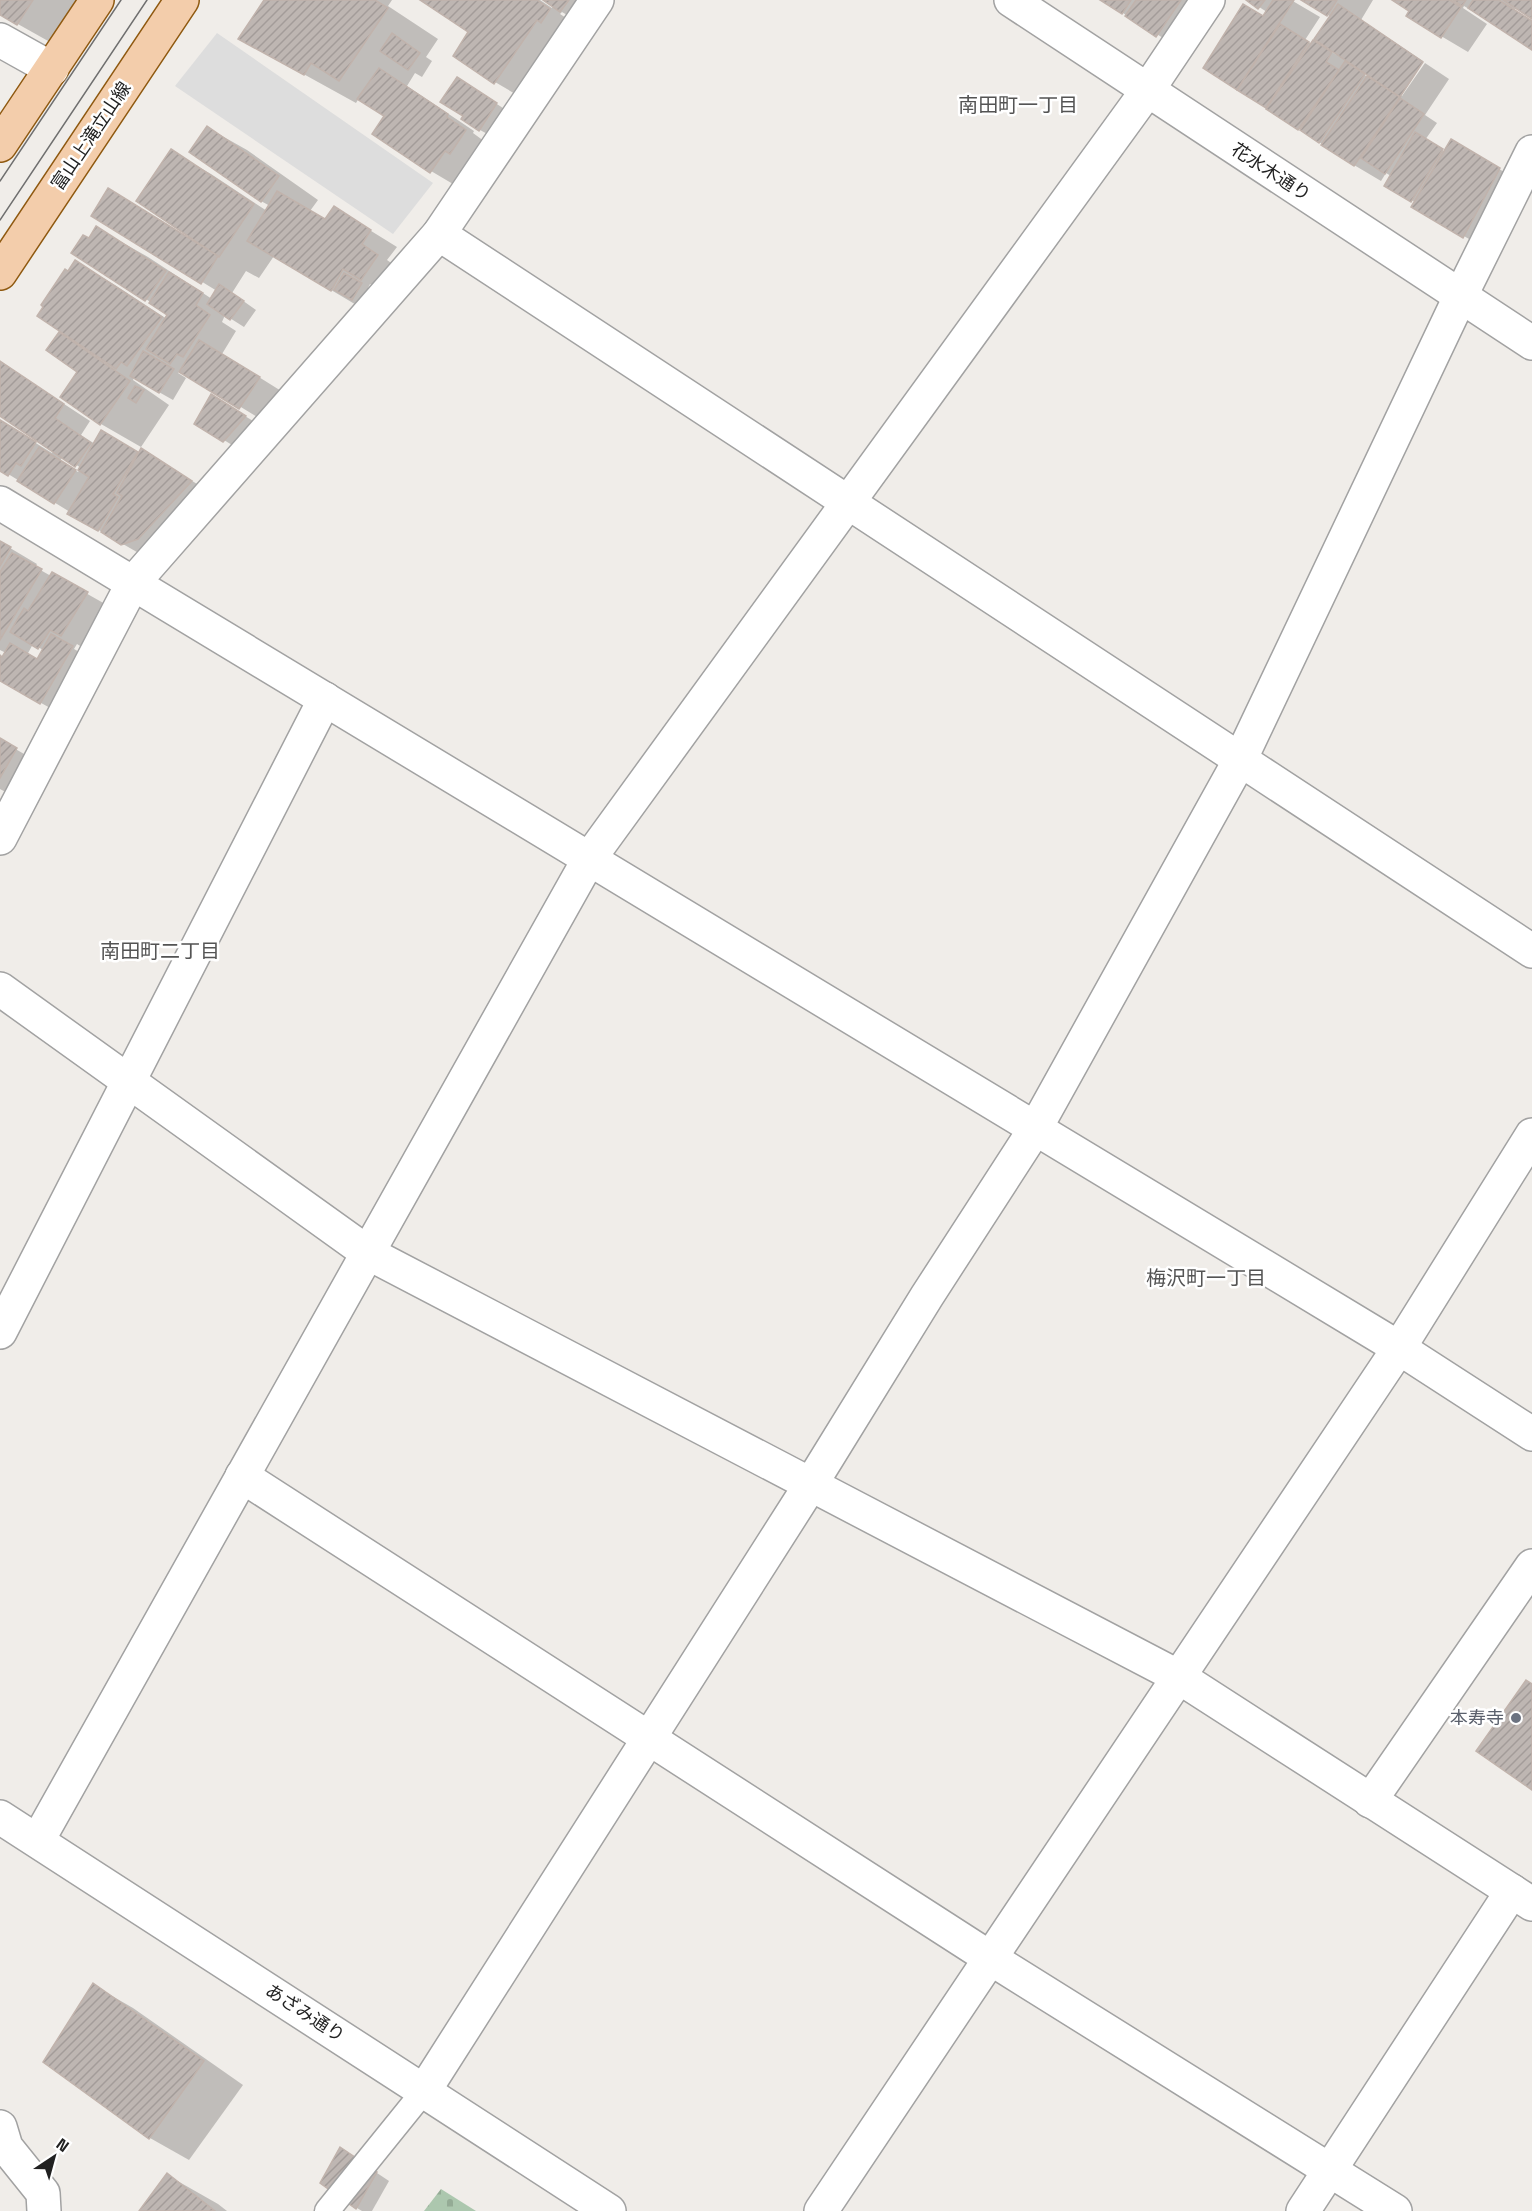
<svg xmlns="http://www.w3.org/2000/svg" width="1532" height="2211" font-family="'Space Grotesk','Noto Sans JP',sans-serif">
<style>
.cemetery{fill:url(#cemetery-stones)}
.parking{fill:#ddd}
.shadow{fill:#0003;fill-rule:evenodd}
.building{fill:url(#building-hatch);stroke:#c1b3ac;stroke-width:1.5}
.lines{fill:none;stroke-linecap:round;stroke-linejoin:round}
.service-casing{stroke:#a2a2a2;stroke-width:27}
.minor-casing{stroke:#a2a2a2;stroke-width:36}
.tertiary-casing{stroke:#a2a2a2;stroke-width:36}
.primary-casing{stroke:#8f5910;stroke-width:36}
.service{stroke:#fff;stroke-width:24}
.minor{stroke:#fff;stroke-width:33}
.tertiary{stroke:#fff;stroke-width:33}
.primary{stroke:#f3cdab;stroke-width:33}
.tram{stroke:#6f6f6f;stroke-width:1.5}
.worship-dot{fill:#6b7280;stroke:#fff;stroke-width:2}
.labels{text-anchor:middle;stroke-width:5;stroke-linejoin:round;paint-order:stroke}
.street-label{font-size:18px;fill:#212121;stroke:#fff}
.worship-label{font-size:18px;fill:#5b616d;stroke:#fff;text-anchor:end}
.neighbourhood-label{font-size:20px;fill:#545454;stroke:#fff}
</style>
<defs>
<pattern id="cemetery-stones" width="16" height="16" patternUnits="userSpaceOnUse" patternTransform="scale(1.5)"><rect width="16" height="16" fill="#acc7ae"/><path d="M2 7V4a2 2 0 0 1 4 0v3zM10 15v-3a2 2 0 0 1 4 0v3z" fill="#94ab95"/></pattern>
<pattern id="building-hatch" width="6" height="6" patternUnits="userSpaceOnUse" patternTransform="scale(1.5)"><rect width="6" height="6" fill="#beb6b2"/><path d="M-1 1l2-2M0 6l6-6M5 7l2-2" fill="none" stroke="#a39c99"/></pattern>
</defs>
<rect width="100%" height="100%" fill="#f0ede9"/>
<polygon class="cemetery" points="441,2189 476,2211 424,2211"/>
<polygon class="parking" points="217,33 433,183 393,234 175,86"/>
<g class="shadow">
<polygon points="2,0 88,0 57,46 0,14"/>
<polygon points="266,0 392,0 388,6 438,39 426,57 432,61 422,77 415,73 407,86 474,131 473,133 492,147 458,187 431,171 386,116 359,98 356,103 240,39"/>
<polygon points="423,0 540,0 552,8 553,6 545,0 596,0 587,27 562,12 560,14 589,33 534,105 495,82 470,32"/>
<polygon points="1102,0 1218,0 1184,51"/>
<path d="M1248,0H1291L1320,17L1305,40L1312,44L1314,42L1337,55L1338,53L1331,17L1304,0H1373L1361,20L1423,61L1399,96H1402L1425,63L1449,79L1425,115L1437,123L1425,140L1445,152L1452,141L1526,185L1491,252L1413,206L1415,202L1386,185L1391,176L1386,173L1381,181L1354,165L1205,67L1264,17L1267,12ZM1359,67L1373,76L1371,79L1357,70ZM1378,80L1391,89L1390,91L1376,83Z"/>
<polygon points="1395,0 1532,0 1532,17 1516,7 1514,10 1532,22 1532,48 1464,6 1463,8 1487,24 1468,52 1441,36"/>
<polygon points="471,87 509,112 493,137 480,130"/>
<polygon points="208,128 247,150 318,200 310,211 326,221 334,208 397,247 387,260 404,272 388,294 370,284 368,288 374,292 358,306 274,256 259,278 246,271 232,293 256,310 244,327 225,315 222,322 236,331 222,354 286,394 267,423 180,370 178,373 186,378 173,400 134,378 133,380 169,405 141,447 101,424 62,397 79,371 48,350 61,331 69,272 76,262 115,285 167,319 169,314 73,252 89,240 97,228 148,257 212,299 217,291 93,215 201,246 202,244 171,151 211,174 267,211 270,206 261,201"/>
<path d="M0,362L90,421L81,435L95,444L102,432L140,454L168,466L218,497L149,559L69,513L70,512L0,469V421L52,453L54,450L0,414ZM63,456L81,468L78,472L60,461Z"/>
<polygon points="225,404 258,424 237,448 196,423"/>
<path d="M0,542L37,564L35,567L51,576L52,574L114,609L88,651L77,644L74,649L99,663L68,718L0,680V657L3,658L6,653L0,650ZM33,644L43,650L37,661L27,655Z"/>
<polygon points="0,740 43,765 22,801 0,789"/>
<polygon points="93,1985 133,2008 243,2085 189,2160 150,2138"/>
<polygon points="353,2157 389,2181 372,2211 362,2211 357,2208"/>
<polygon points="167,2175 218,2204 227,2211 141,2211"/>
</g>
<g class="building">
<polygon points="0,0 33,0 17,25 0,15"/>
<polygon points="264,0 375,0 388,8 339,81 311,63 304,75 238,39"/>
<polygon points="420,0 537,0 550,9 541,23 537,20 494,84 453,56 468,32"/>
<polygon points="543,0 569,0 560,12"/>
<polygon points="1100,0 1131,0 1122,14"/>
<polygon points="1136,0 1181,0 1156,37 1125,16"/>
<polygon points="1246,0 1265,0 1258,9"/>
<polygon points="1273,0 1294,0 1237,90 1203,68 1243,4 1263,16"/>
<polygon points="1301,0 1337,0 1327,16"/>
<polygon points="1392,0 1450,0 1461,7 1441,38 1406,16 1409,11"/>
<polygon points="1453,0 1466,0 1462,6"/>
<polygon points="1473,0 1499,0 1532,21 1532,50 1468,8"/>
<polygon points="1503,0 1532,0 1532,19"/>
<polygon points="1338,4 1423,62 1400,97 1314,39"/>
<polygon points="1280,24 1309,42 1266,108 1237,90"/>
<polygon points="392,33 420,53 408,70 380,51"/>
<polygon points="1313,40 1332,52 1326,62 1339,70 1298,130 1266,109"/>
<polygon points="1345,61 1365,74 1319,143 1300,130"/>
<polygon points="379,68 448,114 447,117 466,130 450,154 445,151 430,173 372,134 384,116 357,99"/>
<polygon points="1367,76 1400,97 1354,166 1321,145"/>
<polygon points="457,77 497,103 479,131 461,119 463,116 440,102"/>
<polygon points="1400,98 1424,114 1385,174 1361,158"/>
<polygon points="207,126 279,176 261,202 189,152"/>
<polygon points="1415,132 1443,149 1411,202 1384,186"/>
<polygon points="1451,139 1500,168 1463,238 1411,207"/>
<polygon points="171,149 254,204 219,257 136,201"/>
<polygon points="108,188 218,256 201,284 91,216"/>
<polygon points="277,191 325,219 334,206 371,230 362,244 378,255 361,280 343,269 331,291 247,241"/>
<polygon points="96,226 166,271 145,301 71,253 83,235 89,238"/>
<polygon points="75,260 162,317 127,366 121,362 116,369 37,316 43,307 41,305 65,269 68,271"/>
<polygon points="169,272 203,293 196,305 210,315 183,357 177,354 170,364 146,349 167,315 149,303"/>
<polygon points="344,273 362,283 352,300 334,290"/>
<polygon points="219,284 244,301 230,320 207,304"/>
<polygon points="59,332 130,381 100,425 60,397 77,372 46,350"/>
<polygon points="199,340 260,377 239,409 179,372"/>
<polygon points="143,351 174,369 159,393 130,376"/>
<polygon points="0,361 64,404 55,418 91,443 75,467 0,416"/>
<polygon points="135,386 144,390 136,403 128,398"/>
<polygon points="211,394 246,416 223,442 194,424"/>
<polygon points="0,420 36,442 21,466 16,463 8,476 0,471"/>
<polygon points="101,430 138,452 113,494 118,497 98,531 67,514 89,477 78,470"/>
<polygon points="39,447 76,470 54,504 17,481"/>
<polygon points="141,448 192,481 138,539 121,545 101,532 122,496 117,493"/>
<polygon points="0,541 11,547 0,566"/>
<polygon points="12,553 42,569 0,640 0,572"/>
<polygon points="52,572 88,592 61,636 50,630 38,649 10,632 24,608 28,611"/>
<polygon points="51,634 73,646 40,704 0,681 0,655 2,657 10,643 37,659"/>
<polygon points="0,738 17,748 0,778"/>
<polygon points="1526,1680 1532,1684 1532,1790 1476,1751"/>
<polygon points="93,1983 204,2061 149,2139 43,2062"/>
<polygon points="340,2147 377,2172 356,2209 320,2183"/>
<polygon points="167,2173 215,2211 139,2211"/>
</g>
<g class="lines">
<g class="service-casing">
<polyline id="service" points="327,2211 424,2091"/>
</g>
<g class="minor-casing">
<g id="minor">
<polyline points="0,40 52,69"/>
<polyline points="439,234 1532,951"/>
<polyline points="0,503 1399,1348 1532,1434"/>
<polyline points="0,838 133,583 439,234 597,0"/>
<polyline points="0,989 368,1253 1179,1677 1532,1904"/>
<polyline points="0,1332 325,699"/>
<polyline points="242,1476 990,1958 1395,2211"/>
<polyline points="1370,1801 1532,1566"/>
<polyline points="38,1840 589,859 1147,91 1208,0"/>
<polyline points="424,2091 811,1484 927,1296 1035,1129 1240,760 1461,295 1532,152"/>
<polyline points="0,2127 6,2147 43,2193 44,2211"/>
<polyline points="821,2211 1399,1348 1532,1135"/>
<polyline points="1303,2211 1512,1891"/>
</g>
</g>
<g class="tertiary-casing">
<g id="tertiary">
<polyline points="1011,0 1532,343"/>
<polyline points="0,1817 609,2211"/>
</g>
</g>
<g class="primary-casing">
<g id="primary">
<polyline points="0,145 97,0"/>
<polyline points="0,273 182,0"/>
</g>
</g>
<use href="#service" class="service"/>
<use href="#minor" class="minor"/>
<use href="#tertiary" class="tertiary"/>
<use href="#primary" class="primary"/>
<g class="tram">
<polyline points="0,181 121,0"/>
<polyline points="0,220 147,0"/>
</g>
</g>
<circle class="worship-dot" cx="1516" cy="1718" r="6"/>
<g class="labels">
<g class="street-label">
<text transform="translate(91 136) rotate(-56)" y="6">富山上滝立山線</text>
<text transform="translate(1271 172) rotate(33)" y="6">花水木通り</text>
<text transform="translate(305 2013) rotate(33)" y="6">あざみ通り</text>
</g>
<g class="worship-label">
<text x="1504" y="1724">本寿寺</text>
</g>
<g class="neighbourhood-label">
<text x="1018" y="112">南田町一丁目</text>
<text x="160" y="958">南田町二丁目</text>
<text x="1206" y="1285">梅沢町一丁目</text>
</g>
</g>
<g transform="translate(54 2157) rotate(36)" stroke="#ffffff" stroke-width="4.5" paint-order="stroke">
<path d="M0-4.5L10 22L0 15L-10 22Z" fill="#212121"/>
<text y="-9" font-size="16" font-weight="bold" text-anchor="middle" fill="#212121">N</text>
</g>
</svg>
